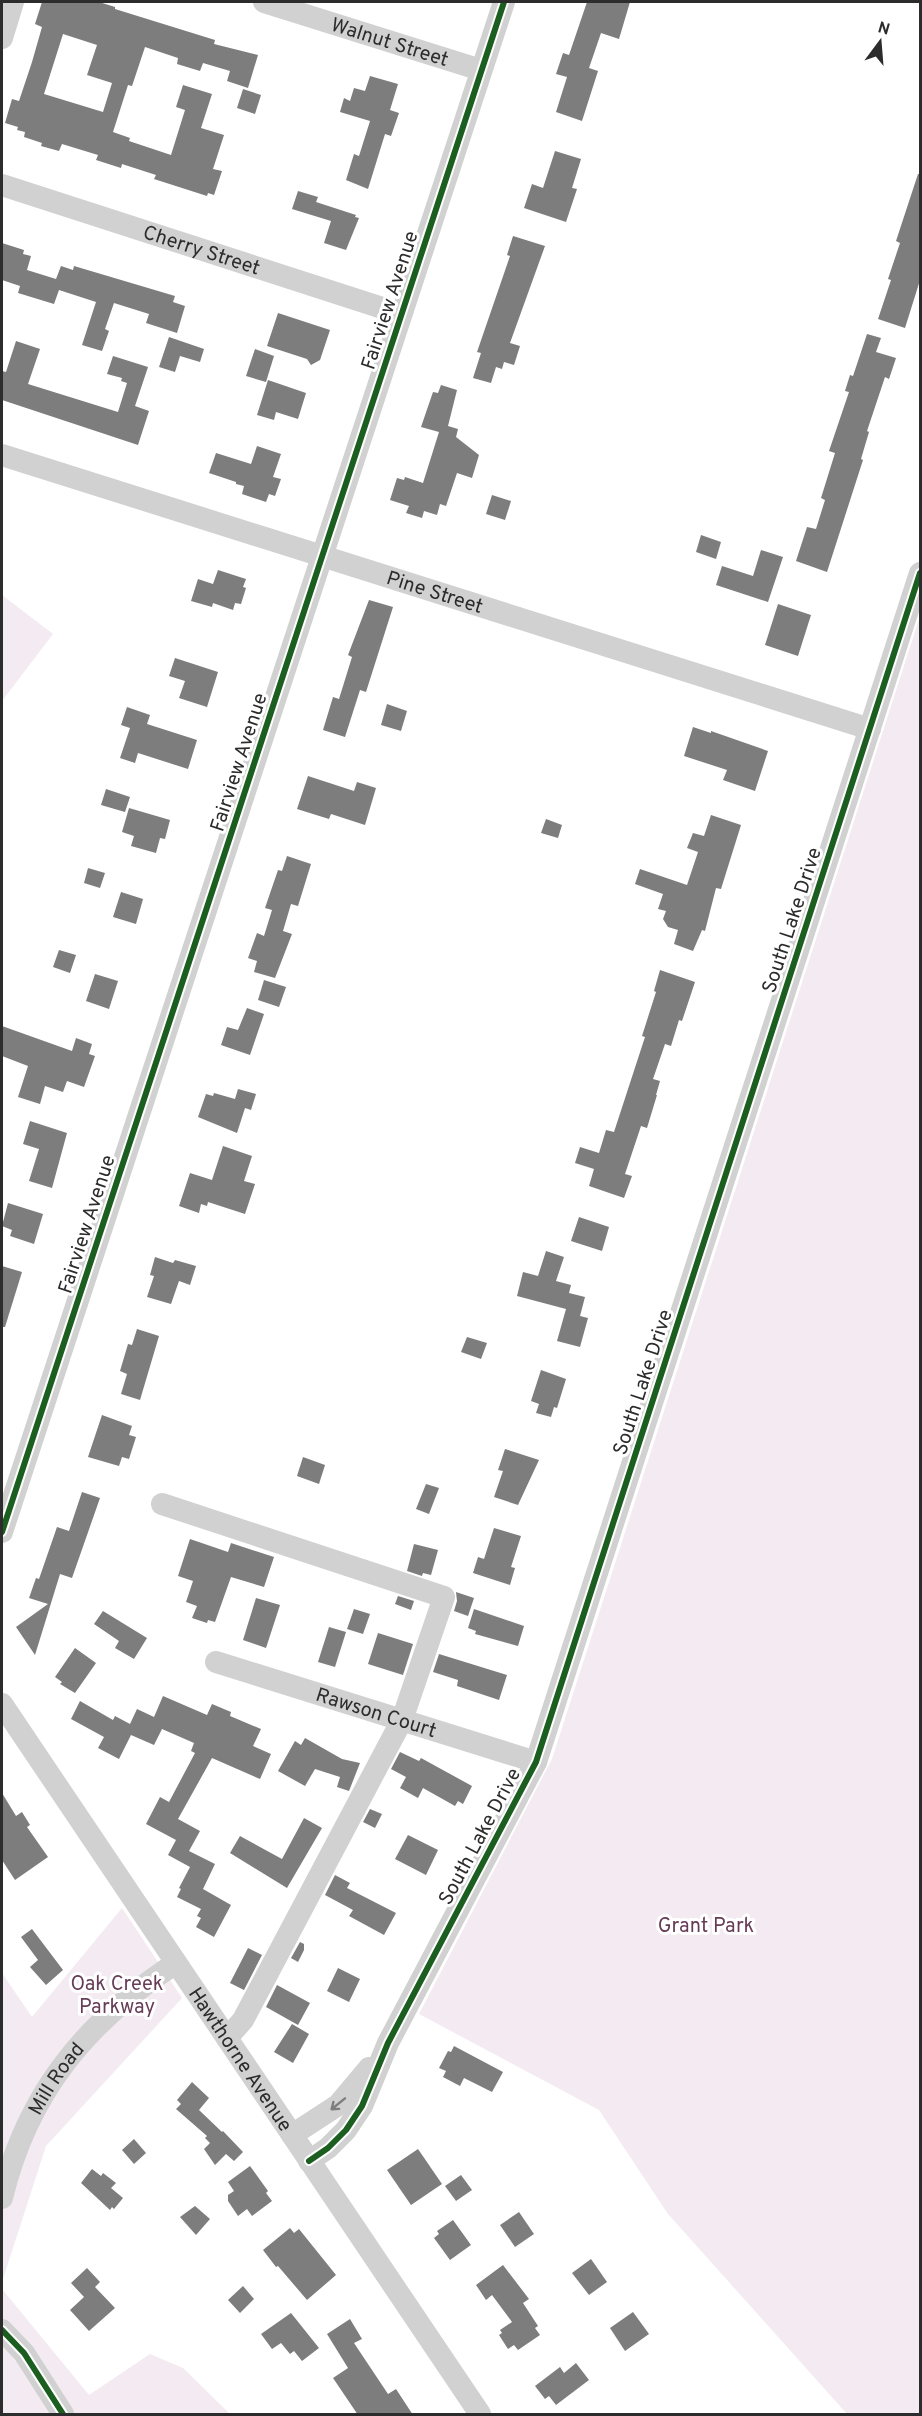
<svg xmlns="http://www.w3.org/2000/svg" width="922" height="2416" font-family="Overpass,sans-serif">
<style>
.green{fill:#f3ebf1}
.building{fill:#7d7d7d;fill-rule:evenodd}
.lines{fill:none;stroke-linecap:round;stroke-linejoin:round}
.minor{stroke:#d1d1d1;stroke-width:22}
.cycleway-casing{stroke:#fff;stroke-width:10}
.cycleway{stroke:#1b5e20;stroke-width:6}
.oneway{stroke:#7e7e7e}
.labels{text-anchor:middle;stroke-width:6;stroke-linejoin:round;paint-order:stroke}
.street-label{font-size:20px;fill:#2c2c2c;stroke:#fff}
.park-label{font-size:20px;fill:#663c56;stroke:#fff}
</style>
<rect width="100%" height="100%" fill="#fff"/>
<g class="green">
<polygon points="2,595 53,634 2,701"/>
<polygon points="920,616 920,2414 847,2414 668,2214 599,2110 419,2014 552,1759"/>
<polygon points="122,1908 182,1998 46,2146 2,2282 2,1973 32,2017"/>
<polygon points="2,2289 89,2395 150,2354 183,2368 230,2414 2,2414"/>
</g>
<g class="building">
<path d="M42,2H99L115,7V9L215,40L214,44L258,55L248,88L227,81L230,71L203,63L200,71L177,64L178,58L145,47L132,86L128,85L113,132L130,138L129,141L171,155L185,110L176,107L183,85L212,94L201,128L224,135L213,169L222,171L214,195L208,193L207,196L154,179L156,175L122,164L121,168L96,160L98,155L62,144L59,151L41,146L42,143L24,137L25,132L17,130L18,127L5,123L12,99L19,101L32,62L42,27L35,24ZM63,34L97,45L87,75L112,83L103,112L44,94Z"/>
<polygon points="587,2 630,2 619,39 601,33 589,68 598,71 582,121 556,112 567,77 556,74 563,53 569,55"/>
<polygon points="370,76 398,84 390,110 399,113 391,136 385,134 368,189 346,180 354,154 359,156 370,121 340,112 344,98 350,101 354,88 365,91"/>
<polygon points="243,89 261,95 255,114 237,108"/>
<polygon points="555,151 581,159 572,188 577,189 566,222 524,208 532,184 543,188"/>
<polygon points="918,174 921,174 921,277 905,328 878,319 891,280 888,279 900,243 896,241"/>
<polygon points="298,191 318,197 316,202 356,215 355,217 359,218 346,250 324,243 331,221 292,209"/>
<polygon points="513,236 545,246 510,343 520,346 514,365 504,362 502,369 496,367 491,383 473,378 481,353 477,352 510,256 507,255"/>
<polygon points="2,243 24,250 23,254 31,256 27,270 56,279 61,266 73,270 74,266 175,296 173,302 185,306 177,333 146,323 149,314 114,303 105,329 109,331 102,351 82,345 96,302 59,290 54,304 18,293 20,286 2,280"/>
<polygon points="278,313 330,330 320,360 311,365 307,359 267,346"/>
<polygon points="867,334 881,338 876,352 896,358 889,379 885,377 867,431 869,432 861,459 863,460 827,572 796,561 807,527 816,529 825,500 821,498 835,453 829,451 849,392 845,391 850,375 853,376"/>
<polygon points="169,337 204,349 200,362 180,356 175,372 159,367"/>
<polygon points="16,341 40,349 28,384 118,412 127,383 121,381 122,378 107,374 113,356 148,367 135,406 149,411 138,445 2,400 2,371 6,372"/>
<polygon points="255,349 274,356 266,382 246,376"/>
<polygon points="268,380 306,393 298,419 276,412 274,420 257,415"/>
<polygon points="441,385 457,390 448,426 458,429 456,437 479,455 472,478 457,473 446,506 440,504 437,515 424,511 422,518 406,513 409,506 390,500 397,478 404,480 405,477 423,483 439,432 421,427 433,392 438,393"/>
<polygon points="257,446 281,454 273,477 281,479 275,496 269,494 266,502 242,494 244,486 236,484 236,482 209,473 216,453 251,464"/>
<polygon points="492,495 511,501 505,520 486,514"/>
<polygon points="701,535 721,542 716,559 696,552"/>
<polygon points="761,550 783,557 768,602 716,585 722,566 753,576"/>
<polygon points="218,570 246,579 243,587 246,588 241,604 235,603 233,610 213,603 212,607 191,601 198,579 213,584"/>
<polygon points="369,600 393,607 366,692 360,690 345,737 323,730 333,697 339,699 352,657 348,655"/>
<polygon points="778,604 811,615 798,656 765,645"/>
<polygon points="175,658 218,672 207,707 179,698 185,681 169,676"/>
<polygon points="387,704 407,711 401,731 381,725"/>
<polygon points="127,707 150,715 147,724 197,740 188,769 138,753 135,763 120,758 130,728 121,725"/>
<polygon points="693,727 711,733 711,731 768,751 755,791 723,780 727,770 684,756"/>
<polygon points="308,776 354,791 357,782 376,788 365,825 331,814 329,819 297,809"/>
<polygon points="106,789 130,797 125,812 101,805"/>
<polygon points="129,808 170,820 165,839 160,838 156,853 131,846 134,836 122,832"/>
<polygon points="711,815 741,825 721,889 716,888 705,931 702,930 693,951 674,944 678,930 668,927 663,919 666,911 658,909 663,894 635,884 640,869 687,885 698,852 687,848 693,833 704,836"/>
<polygon points="546,819 562,825 558,838 541,833"/>
<polygon points="287,856 311,864 298,906 291,904 283,931 292,934 275,978 254,972 257,961 248,958 257,933 264,936 272,910 265,908 278,870 282,871"/>
<polygon points="88,868 105,873 100,888 84,883"/>
<polygon points="121,892 143,899 136,924 113,917"/>
<polygon points="59,950 76,955 70,973 53,967"/>
<polygon points="660,970 695,982 682,1021 679,1020 671,1046 665,1044 653,1079 660,1081 656,1095 657,1095 647,1128 641,1126 625,1174 632,1176 624,1198 589,1186 594,1169 575,1163 580,1147 599,1153 606,1130 614,1132 645,1037 642,1036 656,992 654,991"/>
<polygon points="95,974 118,981 109,1009 86,1001"/>
<polygon points="264,980 286,987 279,1007 258,1000"/>
<polygon points="247,1008 264,1014 250,1055 221,1045 227,1027 238,1030"/>
<polygon points="2,1026 72,1051 76,1038 92,1044 89,1054 95,1056 84,1087 67,1081 63,1092 45,1086 40,1104 18,1097 28,1066 2,1056"/>
<polygon points="238,1089 256,1094 251,1110 245,1108 237,1133 198,1117 206,1094 213,1096 214,1093 235,1099"/>
<polygon points="30,1121 67,1133 52,1188 29,1181 39,1149 23,1144"/>
<polygon points="223,1146 252,1156 244,1181 255,1184 245,1214 208,1202 207,1206 201,1204 199,1213 179,1206 190,1173 212,1180"/>
<polygon points="8,1203 43,1214 34,1244 10,1236 12,1230 2,1226"/>
<polygon points="579,1217 609,1227 602,1251 571,1241"/>
<polygon points="546,1251 564,1257 556,1281 571,1285 569,1293 585,1297 580,1316 588,1318 580,1347 557,1341 566,1309 517,1296 523,1272 538,1276"/>
<polygon points="155,1257 173,1263 175,1260 196,1266 190,1285 179,1281 171,1304 147,1297 154,1276 150,1275"/>
<polygon points="2,1266 22,1272 5,1327 2,1327"/>
<polygon points="137,1329 159,1336 140,1400 121,1394 127,1374 120,1371 128,1344 132,1345"/>
<polygon points="467,1337 487,1343 481,1359 461,1352"/>
<polygon points="541,1370 566,1379 557,1408 554,1407 551,1417 536,1413 539,1404 531,1401"/>
<polygon points="102,1415 132,1426 129,1435 136,1437 129,1459 122,1457 119,1466 88,1457"/>
<polygon points="505,1449 539,1460 518,1505 494,1497 503,1471 498,1470"/>
<polygon points="303,1457 325,1465 319,1484 297,1476"/>
<polygon points="426,1484 439,1488 429,1514 416,1509"/>
<polygon points="82,1492 100,1498 72,1578 60,1574 35,1655 16,1627 48,1604 29,1598 36,1578 39,1579 57,1527 69,1531"/>
<polygon points="494,1528 521,1536 511,1567 515,1568 510,1585 473,1573 478,1557 484,1559"/>
<polygon points="190,1539 228,1552 231,1543 274,1557 264,1587 231,1577 215,1622 208,1620 207,1623 192,1618 197,1606 186,1602 193,1581 178,1576"/>
<polygon points="414,1544 438,1550 431,1575 423,1573 422,1576 407,1571"/>
<polygon points="456,1592 474,1598 468,1616 454,1611 457,1601"/>
<polygon points="398,1596 414,1601 411,1610 395,1604"/>
<polygon points="256,1598 280,1605 266,1648 243,1640"/>
<polygon points="354,1609 370,1614 363,1634 347,1629"/>
<polygon points="474,1609 524,1626 518,1646 475,1634 476,1631 468,1628"/>
<polygon points="103,1611 147,1638 134,1659 115,1648 119,1641 94,1624"/>
<polygon points="329,1627 346,1632 335,1667 318,1662"/>
<polygon points="378,1633 413,1644 403,1675 368,1664"/>
<polygon points="75,1648 96,1663 75,1693 60,1684 62,1682 55,1677"/>
<polygon points="439,1654 507,1675 499,1700 457,1686 458,1680 433,1672"/>
<polygon points="163,1696 207,1715 212,1704 231,1712 230,1716 261,1729 253,1746 271,1754 260,1779 212,1758 178,1819 200,1831 189,1851 215,1864 203,1889 231,1905 214,1937 196,1927 201,1918 197,1916 201,1909 177,1897 181,1889 179,1888 190,1867 168,1855 176,1840 146,1824 160,1797 169,1802 195,1753 191,1751 194,1743 162,1729 154,1745 131,1735 119,1759 98,1748 104,1737 71,1719 80,1701 113,1720 115,1716 130,1724 137,1709 154,1717"/>
<polygon points="305,1738 342,1759 360,1763 349,1791 337,1787 340,1777 315,1769 305,1786 278,1771 295,1741 301,1745"/>
<polygon points="400,1752 419,1761 421,1758 472,1786 463,1804 458,1801 455,1806 423,1788 418,1798 400,1788 406,1777 391,1769"/>
<polygon points="2,1793 16,1816 22,1812 30,1825 27,1827 48,1857 15,1880 2,1860"/>
<polygon points="370,1809 382,1814 375,1828 363,1822"/>
<polygon points="304,1818 322,1828 287,1888 230,1853 240,1836 282,1859"/>
<polygon points="408,1835 438,1850 426,1875 395,1859"/>
<polygon points="335,1875 350,1883 347,1888 396,1913 384,1935 349,1916 353,1910 325,1895"/>
<polygon points="32,1929 63,1970 46,1985 30,1967 38,1960 21,1937"/>
<polygon points="300,1942 304,1944 304,1950 298,1962 291,1958"/>
<polygon points="248,1948 262,1955 244,1990 230,1983"/>
<polygon points="338,1968 360,1979 349,2002 327,1991"/>
<polygon points="277,1985 310,2003 298,2025 266,2007"/>
<polygon points="292,2024 309,2034 293,2063 274,2052"/>
<polygon points="454,2046 503,2072 492,2092 464,2078 460,2086 443,2077 446,2071 439,2068 448,2051 451,2052"/>
<polygon points="192,2082 209,2098 199,2110 222,2132 223,2131 243,2152 234,2161 226,2154 215,2165 204,2149 210,2143 205,2138 207,2136 176,2109 181,2104 177,2100"/>
<polygon points="134,2139 146,2153 134,2164 122,2150"/>
<polygon points="418,2149 442,2184 411,2205 387,2170"/>
<polygon points="250,2166 268,2191 266,2193 272,2201 252,2216 247,2209 238,2216 228,2201 228,2195 234,2191 228,2182"/>
<polygon points="92,2169 101,2176 103,2173 116,2183 111,2188 123,2198 114,2209 112,2207 110,2210 81,2183"/>
<polygon points="461,2175 472,2190 456,2201 445,2186"/>
<polygon points="195,2206 210,2219 196,2235 180,2217"/>
<polygon points="519,2212 534,2234 515,2247 500,2225"/>
<polygon points="453,2220 471,2245 450,2260 434,2238 439,2234 437,2231"/>
<polygon points="290,2228 294,2233 299,2229 336,2275 307,2300 278,2266 276,2267 263,2250"/>
<polygon points="591,2259 607,2282 589,2295 572,2273"/>
<polygon points="503,2265 529,2299 523,2303 538,2326 535,2328 540,2335 518,2350 514,2345 508,2349 499,2335 502,2333 500,2330 512,2322 492,2295 486,2300 476,2285"/>
<polygon points="87,2268 100,2282 95,2287 115,2308 89,2331 70,2310 84,2297 71,2283"/>
<polygon points="243,2286 254,2299 240,2313 228,2300"/>
<polygon points="633,2312 649,2334 625,2351 610,2328"/>
<polygon points="291,2313 319,2348 302,2361 294,2351 290,2354 281,2343 272,2349 261,2334"/>
<polygon points="350,2319 362,2339 354,2343 388,2394 396,2389 413,2415 358,2415 333,2378 348,2368 327,2334"/>
<polygon points="576,2363 589,2380 556,2405 549,2396 545,2399 535,2386 560,2367 564,2373"/>
</g>
<g class="lines">
<g class="minor">
<path id="s1" d="M264,2L481,70"/>
<polyline points="2,38 13,2"/>
<path id="s2" d="M2,185L401,314"/>
<path id="s3" d="M2,455L870,729"/>
<polyline points="162,1504 444,1597 402,1720 243,2020 227,2038"/>
<polyline points="2,1532 504,2"/>
<path id="s4" d="M216,1662L536,1762"/>
<path id="s5" d="M2,1704L480,2414"/>
<polyline points="292,2135 338,2105 369,2068"/>
<polyline points="309,2161 328,2148 346,2130 362,2106 388,2043 536,1762 920,573"/>
<path id="s6" d="M2,2198C27,2093 87,2021 176,1963"/>
<polyline points="2,2330 24,2353 63,2414"/>
</g>
<g class="cycleway-casing">
<g id="cycleway">
<polyline points="2,1532 504,2"/>
<polyline points="309,2161 328,2148 346,2130 362,2106 388,2043 536,1762 920,573"/>
<polyline points="2,2330 24,2353 63,2414"/>
</g>
</g>
<use href="#cycleway" class="cycleway"/>
</g>
<defs><path id="oneway-shaft" d="M-6 0H5M1.5-3L5.5 0L1.5 3" fill="none" stroke-width="1.6" stroke-linecap="round" stroke-linejoin="round" transform="scale(1.5)"/></defs>
<use class="oneway" href="#oneway-shaft" transform="translate(338 2104) rotate(141)"/>
<g class="labels">
<g class="street-label">
<text dy="7" stroke="none"><textPath href="#s1" startOffset="132">Walnut Street</textPath></text>
<text dy="7" stroke="none"><textPath href="#s2" startOffset="210">Cherry Street</textPath></text>
<text transform="translate(389 300) rotate(-72)" y="7">Fairview Avenue</text>
<text dy="7" stroke="none"><textPath href="#s3" startOffset="454">Pine Street</textPath></text>
<text transform="translate(238 762) rotate(-72)" y="7">Fairview Avenue</text>
<text transform="translate(791 920) rotate(-72)" y="7">South Lake Drive</text>
<text transform="translate(86 1224) rotate(-72)" y="7">Fairview Avenue</text>
<text transform="translate(642 1382) rotate(-72)" y="7">South Lake Drive</text>
<text dy="7" stroke="none"><textPath href="#s4" startOffset="168">Rawson Court</textPath></text>
<text transform="translate(479 1836) rotate(-62)" y="7">South Lake Drive</text>
<text dy="7" stroke="none"><textPath href="#s5" startOffset="428">Hawthorne Avenue</textPath></text>
<text dy="7" stroke="none"><textPath href="#s6" startOffset="132">Mill Road</textPath></text>
</g>
<g class="park-label">
<text x="706" y="1932">Grant Park</text>
<text x="117" y="1990">Oak Creek<tspan x="117" dy="23">Parkway</tspan></text>
</g>
</g>
<rect width="922" height="2416" fill="none" stroke="#2c2c2c" stroke-width="6"/>
<g transform="translate(880 42) rotate(16)" stroke="#ffffff" stroke-width="4.5" paint-order="stroke">
<path d="M0-4.5L10 22L0 15L-10 22Z" fill="#2c2c2c"/>
<text y="-9" font-size="16" font-weight="bold" text-anchor="middle" fill="#2c2c2c">N</text>
</g>
</svg>
